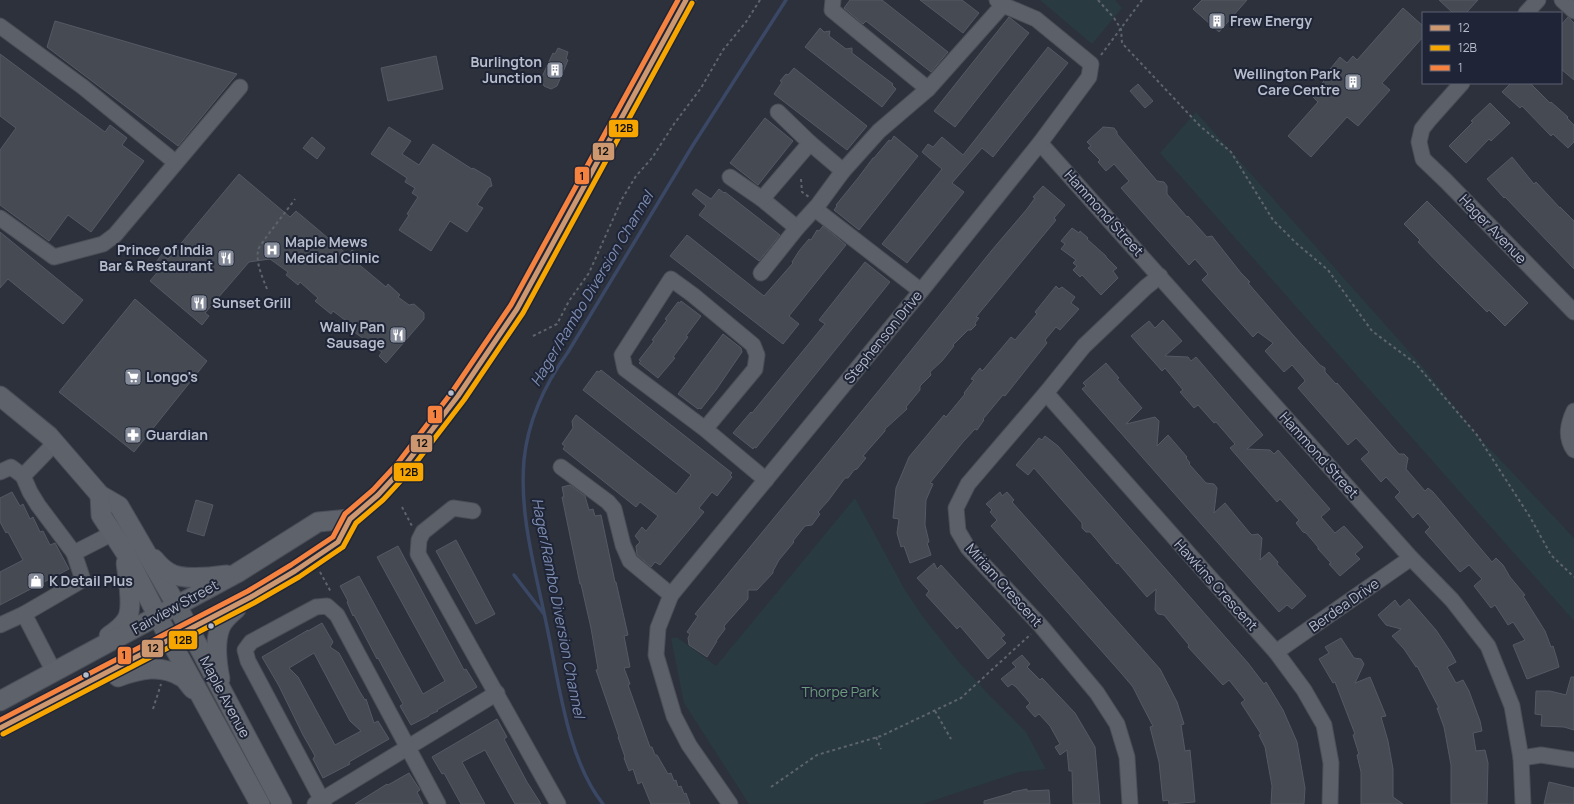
<svg xmlns="http://www.w3.org/2000/svg" width="1574" height="804" font-family="Manrope,sans-serif">
<style>
.green{fill:#293a41}
.lines{fill:none;stroke-linecap:round;stroke-linejoin:round}
.stream{stroke:#3a4765;stroke-width:3.5}
.building{fill:#464a53;stroke:#545963;fill-rule:evenodd}
.minor-casing{stroke:#4a4d55;stroke-width:17}
.major-casing{stroke:#4a4e58;stroke-width:21}
.path{stroke:#5e646b;stroke-width:2;stroke-dasharray:3 3;stroke-linecap:butt}
.minor{stroke:#5c6069;stroke-width:15}
.major{stroke:#5e626a;stroke-width:19}
.bus-1-casing{stroke:#1f2536;stroke-width:8}
.bus-2-casing{stroke:#1f2536;stroke-width:8}
.bus-3-casing{stroke:#1f2536;stroke-width:8}
.bus-1{stroke:#cd976f;stroke-width:5}
.bus-2{stroke:#f7a600;stroke-width:5}
.bus-3{stroke:#f6823f;stroke-width:5}
.bus-dot{fill:#b7bccb;stroke:#1f2536;stroke-width:1.5}
.labels{text-anchor:middle;stroke-width:4;stroke-linejoin:round;paint-order:stroke}
.poi-label{font-size:14px;font-weight:bold;fill:#b7bccb;stroke:#1f2536;text-anchor:start}
.street-label{font-size:14px;fill:#b7bccb;stroke:#1f2536}
.park-label{font-size:14px;fill:#6e9c7e;stroke:#1f2536}
.water-label{font-size:15px;font-style:italic;fill:#7e8eb2;stroke:#1f2536}
.line-badge{stroke:#1f2536;stroke-width:1.5}
.pale-badge-label{font-size:11px;text-anchor:middle;font-weight:bold;fill:#111}
</style>
<rect width="100%" height="100%" fill="#2c313b"/>
<g class="green">
<polygon points="1040,0 1115,0 1122,8 1092,44"/>
<polygon points="1196,112 1422,366 1477,435 1574,538 1574,621 1160,153"/>
<polygon points="855,498 905,590 923,617 958,661 991,697 1026,732 1046,769 1019,772 923,804 749,804 684,703 671,638 678,638 716,666"/>
</g>
<g class="lines">
<g class="stream">
<polyline points="514,575 544,614"/>
<path d="M603,804C567,759 559,682 547,627C536,572 519,516 524,460C528,420 545,384 568,352L693,145L786,0"/>
</g>
</g>
<g class="building">
<polygon points="850,0 882,0 948,52 931,72 866,21 863,24 844,8"/>
<polygon points="920,0 962,0 979,13 963,33"/>
<polygon points="1202,0 1247,0 1219,32 1193,9"/>
<polygon points="1439,0 1478,0 1466,13 1453,13"/>
<polygon points="1403,8 1423,26 1423,37 1382,83 1390,90 1358,126 1347,117 1311,157 1288,136 1318,102 1311,95 1324,81 1322,79 1340,57 1347,63 1353,56 1357,60"/>
<polygon points="1009,17 1029,33 955,127 934,111"/>
<polygon points="1568,17 1574,23 1574,80 1561,69 1561,25"/>
<polygon points="55,21 237,74 178,146 47,47"/>
<polygon points="820,28 824,32 830,31 829,36 846,49 852,48 852,53 893,84 892,85 896,89 882,107 805,47"/>
<polygon points="1048,47 1068,63 993,157 982,148 952,183 964,192 907,263 882,244 942,169 922,152 928,144 933,147 942,137 963,155"/>
<polygon points="558,48 568,52 566,59 568,60 557,86 551,89 544,86 541,79 553,53 555,54"/>
<polygon points="0,54 105,132 110,125 127,138 122,145 144,161 91,232 68,215 49,241 0,205 0,150 16,128 0,116"/>
<polygon points="436,56 443,89 388,101 381,68"/>
<polygon points="794,68 867,126 847,150 774,94 782,82 780,81 786,74 788,75"/>
<polygon points="1511,83 1530,83 1550,103 1551,102 1568,117 1567,118 1574,125 1574,142 1568,148 1553,134 1551,136 1522,106 1520,108 1502,92"/>
<polygon points="1138,84 1153,101 1145,108 1130,91"/>
<polygon points="1490,103 1510,123 1491,141 1489,139 1466,163 1449,146 1473,122 1471,121"/>
<polygon points="765,118 793,141 758,185 730,163"/>
<polygon points="389,127 411,141 402,154 419,165 433,144 472,169 473,168 490,178 492,186 489,187 477,205 483,208 467,232 450,221 431,251 399,230 409,215 407,214 418,197 412,193 415,188 405,182 407,178 371,154"/>
<polygon points="1103,127 1114,128 1117,132 1117,134 1157,181 1164,182 1167,186 1167,194 1187,217 1188,216 1207,237 1212,236 1215,240 1241,273 1250,282 1248,283 1293,335 1320,365 1325,368 1325,372 1336,384 1337,383 1399,454 1404,454 1408,458 1406,469 1425,491 1428,488 1433,492 1492,562 1496,558 1503,565 1510,577 1525,595 1523,596 1545,631 1551,647 1553,646 1557,659 1559,667 1527,679 1513,645 1525,640 1513,622 1508,625 1495,605 1491,608 1474,586 1482,579 1469,565 1460,572 1425,532 1430,527 1418,513 1413,518 1395,497 1400,492 1386,477 1381,482 1361,459 1369,452 1356,438 1348,445 1298,388 1305,381 1304,379 1292,365 1284,372 1265,351 1273,343 1258,332 1253,337 1202,280 1208,274 1195,259 1189,265 1121,188 1129,181 1114,164 1106,171 1098,162 1100,160 1088,148 1091,146 1087,142"/>
<polygon points="894,136 918,156 859,230 834,210 837,206 836,205 858,178 873,158 874,158 889,140 891,141"/>
<polygon points="312,137 325,148 317,159 303,148"/>
<polygon points="1512,157 1534,184 1536,182 1560,208 1560,207 1574,221 1574,269 1505,197 1504,198 1487,179"/>
<polygon points="239,174 290,217 296,211 348,255 352,250 361,257 356,262 386,287 388,284 400,295 398,297 409,305 414,304 424,313 424,319 386,363 379,356 382,352 350,329 353,326 333,311 331,314 315,301 318,298 300,282 298,285 286,275 288,272 270,259 249,262 205,313 209,316 202,325 150,281 160,269 154,265 162,254 168,259"/>
<polygon points="1043,186 1065,205 1054,218 1056,220 976,317 979,318 975,323 976,325 971,330 968,330 953,345 954,346 942,361 930,372 931,375 920,386 920,390 906,407 907,409 885,429 885,431 863,456 866,458 857,469 854,470 848,478 845,478 828,501 818,512 820,514 812,525 805,526 793,541 794,542 779,560 773,571 773,573 757,590 748,590 748,599 724,626 725,629 716,641 717,641 707,657 689,645 688,638 690,634 687,632 698,616 695,614 885,383 992,250 1027,209 1035,198 1033,197"/>
<polygon points="696,189 711,199 719,189 724,193 725,192 780,235 759,261 699,215 706,206 692,194"/>
<polygon points="1427,201 1528,303 1505,326 1489,310 1487,312 1440,265 1418,242 1420,240 1404,224"/>
<polygon points="823,226 846,245 789,316 799,324 783,344 670,256 687,235 764,296 793,263 792,262 799,251 809,239 811,240 817,230 819,231"/>
<polygon points="1072,228 1079,233 1080,231 1088,238 1087,239 1106,256 1106,257 1117,268 1113,271 1118,278 1101,295 1082,275 1080,277 1073,270 1077,266 1073,263 1076,260 1061,249 1065,244 1061,241"/>
<polygon points="0,232 83,300 63,324 8,279 0,288"/>
<polygon points="865,262 890,282 756,448 754,447 753,449 733,433 751,412 752,413 825,324 819,320"/>
<polygon points="1056,286 1059,289 1062,287 1075,297 1071,303 1079,309 1060,330 1056,327 1045,340 1047,343 1005,396 1003,395 983,419 984,420 977,430 975,429 963,442 930,483 933,484 926,500 925,525 929,542 927,543 931,555 910,563 904,546 901,547 897,533 899,519 893,518 896,488 909,457 944,415 946,417 965,394 964,393 974,380 971,379 980,368 982,371 984,369 1011,337 1015,340 1037,314 1035,312"/>
<polygon points="135,299 207,361 134,452 59,392"/>
<polygon points="681,301 701,316 686,336 688,337 673,357 675,358 658,378 639,363 641,361 639,360 654,341 652,340 667,320 665,319 678,302 680,303"/>
<polygon points="1163,320 1182,341 1165,356 1188,357 1191,361 1196,357 1263,435 1247,449 1270,450 1274,454 1278,450 1330,509 1321,517 1335,533 1344,526 1363,547 1355,554 1360,559 1340,576 1329,564 1331,563 1318,549 1318,547 1306,533 1303,532 1296,523 1299,520 1280,499 1277,502 1230,448 1235,444 1216,422 1214,423 1198,405 1194,408 1180,392 1183,390 1165,368 1162,371 1131,336 1149,321 1155,328"/>
<polygon points="723,334 741,348 742,352 716,390 701,409 699,408 698,409 678,394"/>
<polygon points="1106,363 1119,378 1117,379 1142,408 1126,424 1155,417 1159,421 1157,446 1168,435 1187,457 1186,458 1190,463 1189,464 1206,483 1214,484 1217,488 1214,513 1225,503 1249,532 1252,535 1258,534 1262,538 1260,560 1269,552 1278,562 1277,564 1306,596 1292,609 1287,605 1279,612 1082,389 1086,386 1083,383"/>
<polygon points="601,370 732,473 730,475 732,477 717,496 712,492 699,508 704,512 660,565 655,562 651,567 637,555 636,546 640,542 635,536 642,527 646,531 658,516 640,502 636,507 563,449 565,446 562,444 573,428 572,421 576,415 676,494 691,475 583,390 597,371 599,372"/>
<polygon points="1045,436 1058,446 1248,663 1264,684 1266,682 1283,710 1297,742 1305,788 1304,804 1271,804 1272,786 1265,747 1259,735 1261,734 1241,703 1245,700 1229,680 1223,685 1188,647 1189,645 1164,615 1158,614 1155,610 1156,589 1147,597 1118,563 1117,564 1090,532 1086,532 1082,528 1082,523 1034,468 1028,475 1016,465 1039,438 1042,440"/>
<polygon points="570,485 585,496 589,510 593,509 595,516 601,515 615,582 616,582 628,635 624,636 630,667 624,668 630,684 628,685 650,747 652,747 655,755 657,755 668,774 671,773 674,781 676,780 678,787 681,786 684,794 686,793 690,804 651,804 642,782 638,784 633,769 629,771 624,758 625,757 618,737 619,737 596,670 598,669 591,628 581,584 580,584 562,497 564,497 562,487"/>
<polygon points="12,492 20,506 23,504 30,519 33,517 40,532 43,531 50,545 55,543 69,569 0,605 0,572 23,560 8,532 6,533 0,522 0,498"/>
<polygon points="1000,492 1002,496 1007,492 1014,500 1012,502 1160,669 1177,702 1184,724 1181,725 1185,751 1190,750 1195,802 1169,804 1168,800 1163,801 1159,762 1150,727 1153,726 1142,705 1133,687 1122,674 991,526 997,520 990,512 992,510 986,504"/>
<polygon points="196,500 213,505 204,536 187,531"/>
<polygon points="456,540 495,614 476,624 436,551"/>
<polygon points="398,546 464,670 466,669 477,687 437,710 438,711 429,715 429,716 411,725 400,706 403,704 378,658 377,659 354,615 353,616 347,602 348,601 340,586 359,576 423,694 445,681 377,557"/>
<polygon points="934,563 937,569 941,565 1005,635 1001,638 1006,643 988,659 960,626 957,629 926,595 929,591 917,578"/>
<polygon points="1409,599 1436,630 1450,651 1456,662 1447,667 1456,683 1463,680 1469,691 1480,721 1482,731 1473,733 1476,751 1485,750 1488,763 1487,804 1451,804 1451,765 1444,727 1437,708 1439,708 1417,666 1416,667 1404,649 1392,636 1401,629 1386,625 1378,615 1395,600 1400,607"/>
<path d="M322,623L333,642L330,647L339,653L360,692L365,700L366,699L374,723L378,721L389,739L349,762L350,764L323,778L313,759L315,756L303,735L279,686L262,657L308,630V631ZM314,653L350,721L361,731L335,745L298,677L289,668Z"/>
<polygon points="1341,638 1354,658 1361,659 1364,664 1355,683 1370,677 1386,716 1381,717 1388,741 1393,769 1393,797 1403,804 1361,804 1361,772 1357,755 1359,754 1353,735 1355,734 1335,682 1333,683 1319,659 1329,653 1325,647"/>
<polygon points="1022,655 1030,664 1027,667 1040,680 1042,678 1075,713 1095,747 1100,804 1073,804 1072,771 1069,771 1067,750 1060,755 1055,747 1060,744 1050,726 1039,714 1035,717 1026,707 1030,703 1016,687 1012,684 1008,687 1001,679 1016,667 1012,663"/>
<polygon points="1571,677 1574,677 1574,730 1564,727 1541,726 1542,715 1535,714 1536,691 1550,691 1566,695"/>
<polygon points="497,719 507,737 504,739 527,782 541,804 515,804 485,750 462,762 485,804 461,804 444,773 442,774 432,757"/>
<polygon points="409,773 420,790 417,792 423,804 355,804 387,784 388,785"/>
<polygon points="1549,782 1574,788 1574,804 1544,804"/>
<polygon points="1027,789 1027,791 1049,790 1050,804 984,804 984,801 1012,793 1012,792"/>
</g>
<g class="lines">
<g class="minor-casing">
<g id="minor">
<polyline points="833,0 832,10 928,89"/>
<polyline points="1562,0 1574,11"/>
<polyline points="1526,13 1538,0"/>
<polyline points="0,26 83,87 175,162"/>
<polyline points="1462,83 1429,120 1422,129 1419,142 1423,159 1446,181 1574,312"/>
<polyline points="778,112 810,143 843,171"/>
<polyline points="1040,143 1411,558 1452,600 1488,646 1512,706 1521,758 1523,804"/>
<polyline points="730,177 762,199 797,228"/>
<polyline points="762,199 810,143"/>
<polyline points="815,209 921,291"/>
<polyline points="0,218 54,257 103,244 115,235 240,87"/>
<polyline points="761,273 797,228 818,205 843,171 879,131 928,89 1003,5"/>
<polyline points="1046,393 1276,652 1304,690 1324,725 1331,763 1330,804"/>
<path d="M1574,411C1568,424 1565,437 1574,450"/>
<polyline points="705,429 755,369 757,355 753,345 693,295 671,279 622,355 625,369 705,429 766,480"/>
<polyline points="561,467 608,502 614,509 623,545 630,561 671,595"/>
<polyline points="0,472 11,467 23,476 30,492 38,505 74,553 82,577 79,582 24,614 0,625"/>
<polyline points="23,476 55,443"/>
<polyline points="473,511 453,508 423,532 419,540 418,554 558,804"/>
<polyline points="74,553 113,533"/>
<polyline points="24,614 54,672"/>
<polyline points="1276,652 1411,558"/>
<polyline points="1521,758 1541,755 1574,760"/>
<polyline points="315,804 497,693"/>
<polyline points="324,804 248,661 245,650 251,642 316,607 327,606 337,615 438,804"/>
<polyline points="730,804 689,745 674,716 656,655 658,628 671,595 921,291 1040,143 1089,77 1091,64 1036,19 1003,5 997,0"/>
<polyline points="1130,804 1127,757 1117,724 1097,693 1041,626 968,548 958,531 956,508 968,484 1046,393 1084,346 1146,287 1160,276"/>
</g>
</g>
<g class="major-casing">
<g id="major">
<polyline points="0,396 49,436 100,495 119,506 177,606 282,804"/>
<polyline points="100,495 101,515 125,552 170,640 260,804"/>
<path d="M154,559C158,564 163,569 168,572C181,581 212,577 227,575"/>
<path d="M109,636C115,632 123,626 127,619C133,608 128,576 126,563"/>
<path d="M118,677C140,669 161,664 182,677C186,679 189,685 193,689"/>
<path d="M220,679C217,664 214,644 220,628C223,620 230,614 236,609"/>
<polyline points="0,701 237,573 318,522 350,519"/>
<polyline points="0,728 251,597 295,571 338,542 350,519 378,495 402,469 458,396 517,309 686,0"/>
</g>
</g>
<g class="path">
<polyline points="1098,0 1114,18 1121,29 1122,43 1200,126 1231,152 1273,220 1296,243 1328,270 1372,331 1415,363 1477,435 1530,517 1551,555 1574,577"/>
<polyline points="1101,55 1142,0"/>
<polyline points="801,179 802,192 809,197"/>
<path d="M267,289C262,276 256,264 258,250C259,245 289,208 295,199"/>
<polyline points="533,336 557,324 569,301 589,273 622,199 636,176 652,158 674,124 701,88 723,50 746,22 760,0"/>
<polyline points="402,507 412,526"/>
<polyline points="320,572 331,592"/>
<polyline points="153,709 161,684"/>
<polyline points="935,711 951,739"/>
<polyline points="876,737 881,749"/>
<polyline points="771,787 817,755 881,736 961,698 1031,634"/>
</g>
<use href="#minor" class="minor"/>
<use href="#major" class="major"/>
<g class="bus-1-casing">
<polyline id="bus-1" points="0,728 251,597 295,571 338,542 350,519 378,495 402,469 458,396 517,309 686,0"/>
</g>
<g class="bus-2-casing">
<polyline id="bus-2" points="3,734 254,603 299,577 343,547 356,523 383,500 408,473 464,400 523,313 692,3"/>
</g>
<g class="bus-3-casing">
<polyline id="bus-3" points="0,720 248,591 291,565 333,537 345,514 373,490 397,464 452,392 511,305 678,0"/>
</g>
<use href="#bus-1" class="bus-1"/>
<use href="#bus-2" class="bus-2"/>
<use href="#bus-3" class="bus-3"/>
</g>
<defs>
<g id="building-square" transform="scale(0.9)"><rect x="-9" y="-9" width="18" height="18" rx="4" fill="#868b99" stroke="#1f2536"/><path d="M-4-6H4V6H1V3H-1V6H-4ZM-2.5-4.3h1.7v1.8h-1.7ZM.8-4.3h1.7v1.8H.8ZM-2.5-1h1.7V.8h-1.7ZM.8-1h1.7V.8H.8Z" fill="#fff"/></g>
<g id="hospital-square" transform="scale(0.9)"><rect x="-9" y="-9" width="18" height="18" rx="4" fill="#868b99" stroke="#1f2536"/><path d="M-5-5h3v3.5h4V-5h3V5h-3V1.5h-4V5h-3Z" fill="#fff"/></g>
<g id="restaurant-square" transform="scale(0.9)"><rect x="-9" y="-9" width="18" height="18" rx="4" fill="#868b99" stroke="#1f2536"/><path d="M-5-6h1v4h1v-4h1v4h1v-4h1v5L-1.5 .5V6h-2V.5L-5-1ZM5-6V6H3V1.5H1.5Q1.5-4 5-6Z" fill="#fff"/></g>
<g id="supermarket-square" transform="scale(0.9)"><rect x="-9" y="-9" width="18" height="18" rx="4" fill="#868b99" stroke="#1f2536"/><path d="M-6-5.5h2.5l.6 2H6L4.5 2H-2.5L-4.4-4H-6ZM-1.5 3.2a1.3 1.3 0 1 0 .1 0ZM3 3.2a1.3 1.3 0 1 0 .1 0Z" fill="#fff"/></g>
<g id="pharmacy-square" transform="scale(0.9)"><rect x="-9" y="-9" width="18" height="18" rx="4" fill="#868b99" stroke="#1f2536"/><path d="M-2-6h4v4h4v4h-4v4h-4v-4h-4v-4h4Z" fill="#fff"/></g>
<g id="shop-square" transform="scale(0.9)"><rect x="-9" y="-9" width="18" height="18" rx="4" fill="#868b99" stroke="#1f2536"/><path d="M-5-2.5h2.3a2.7 3.5 0 0 1 5.4 0H5L5.5 6h-11ZM-1.5-2.5h3a1.5 2.3 0 0 0-3 0Z" fill="#fff"/></g>
</defs>
<g fill-rule="evenodd">
<use href="#building-square" x="1217" y="21"/>
<use href="#building-square" x="555" y="70"/>
<use href="#building-square" x="1353" y="82"/>
<use href="#hospital-square" x="272" y="250"/>
<use href="#restaurant-square" x="226" y="258"/>
<use href="#restaurant-square" x="199" y="303"/>
<use href="#restaurant-square" x="398" y="335"/>
<use href="#supermarket-square" x="133" y="377"/>
<use href="#pharmacy-square" x="133" y="435"/>
<use href="#shop-square" x="36" y="581"/>
</g>
<g class="bus-dot">
<circle cx="451" cy="393" r="3.5"/>
<circle cx="211" cy="626" r="3.5"/>
<circle cx="86" cy="675" r="3.5"/>
</g>
<g class="labels">
<g class="poi-label">
<text x="1230" y="26">Frew Energy</text>
<text x="542" y="67" text-anchor="end">Burlington<tspan x="542" dy="16">Junction</tspan></text>
<text x="1340" y="79" text-anchor="end">Wellington Park<tspan x="1340" dy="16">Care Centre</tspan></text>
<text x="285" y="247">Maple Mews<tspan x="285" dy="16">Medical Clinic</tspan></text>
<text x="213" y="255" text-anchor="end">Prince of India<tspan x="213" dy="16">Bar &amp; Restaurant</tspan></text>
<text x="212" y="308">Sunset Grill</text>
<text x="385" y="332" text-anchor="end">Wally Pan<tspan x="385" dy="16">Sausage</tspan></text>
<text x="146" y="382">Longo's</text>
<text x="146" y="440">Guardian</text>
<text x="49" y="586">K Detail Plus</text>
</g>
<g class="street-label">
<text transform="translate(1104 213) rotate(48)" y="5">Hammond Street</text>
<text transform="translate(1493 229) rotate(46)" y="5">Hager Avenue</text>
<text transform="translate(883 337) rotate(-51)" y="5">Stephenson Drive</text>
<text transform="translate(1319 455) rotate(48)" y="5">Hammond Street</text>
<text transform="translate(1004 585) rotate(48)" y="5">Miriam Crescent</text>
<text transform="translate(1216 585) rotate(48)" y="5">Hawkins Crescent</text>
<text transform="translate(1344 605) rotate(-35)" y="5">Berdea Drive</text>
<text transform="translate(175 607) rotate(-29)" y="5">Fairview Street</text>
<text transform="translate(225 697) rotate(62)" y="5">Maple Avenue</text>
</g>
<g class="park-label">
<text x="840" y="697">Thorpe Park</text>
</g>
<g class="water-label">
<text transform="translate(592 289) rotate(-59)" y="5">Hager/Rambo Diversion Channel</text>
<text transform="translate(558 608) rotate(79)" y="5">Hager/Rambo Diversion Channel</text>
</g>
</g>
<g class="line-badge">
<rect x="608" y="119" width="31" height="19" rx="4" fill="#f7a600"/>
<rect x="592" y="142" width="23" height="19" rx="4" fill="#cd976f"/>
<rect x="574" y="166" width="16" height="19" rx="4" fill="#f6823f"/>
<rect x="427" y="405" width="16" height="19" rx="4" fill="#f6823f"/>
<rect x="410" y="434" width="23" height="19" rx="4" fill="#cd976f"/>
<rect x="393" y="462" width="31" height="20" rx="4" fill="#f7a600"/>
<rect x="168" y="630" width="30" height="20" rx="4" fill="#f7a600"/>
<rect x="141" y="639" width="23" height="19" rx="4" fill="#cd976f"/>
<rect x="117" y="646" width="15" height="19" rx="4" fill="#f6823f"/>
</g>
<g class="pale-badge-label">
<text x="624" y="132">12B</text>
<text x="603" y="155">12</text>
<text x="582" y="180">1</text>
<text x="435" y="418">1</text>
<text x="422" y="447">12</text>
<text x="409" y="476">12B</text>
<text x="183" y="644">12B</text>
<text x="153" y="652">12</text>
<text x="124" y="659">1</text>
</g>
<rect x="1422" y="12" width="140" height="72" fill="#1f2536" stroke="#5c6172"/>
<rect x="1430" y="25" width="20" height="6" fill="#cd976f" stroke="#5c6172"/>
<text x="1458" y="32" font-size="12" fill="#b7bccb">12</text>
<rect x="1430" y="45" width="20" height="6" fill="#f7a600" stroke="#5c6172"/>
<text x="1458" y="52" font-size="12" fill="#b7bccb">12B</text>
<rect x="1430" y="65" width="20" height="6" fill="#f6823f" stroke="#5c6172"/>
<text x="1458" y="72" font-size="12" fill="#b7bccb">1</text>
</svg>
